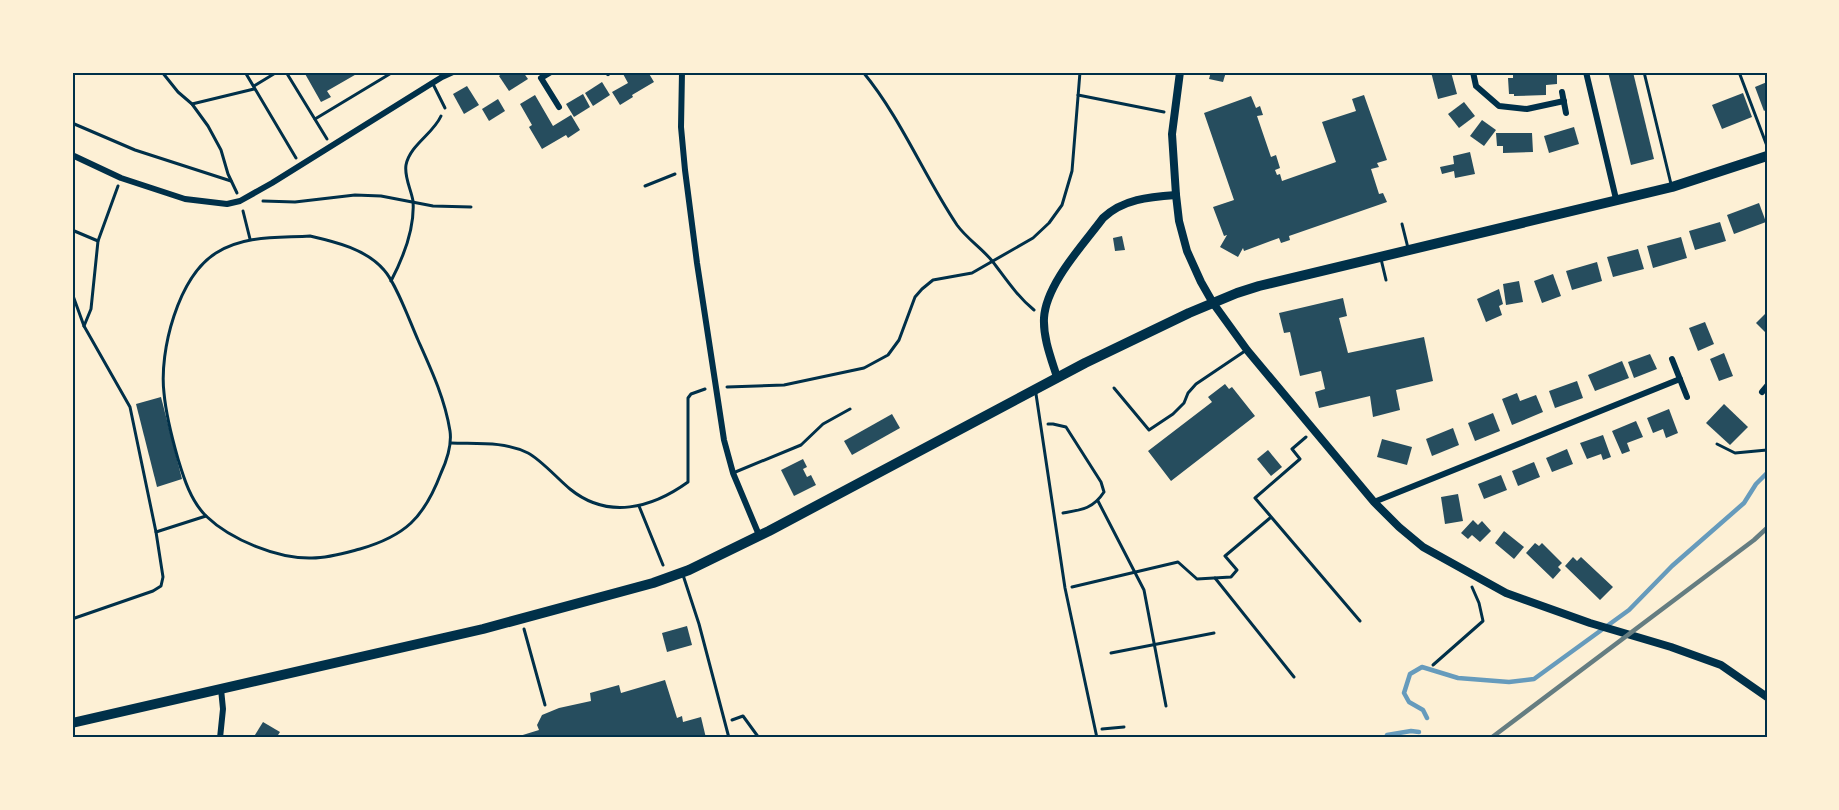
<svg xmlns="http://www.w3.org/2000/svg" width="1839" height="810" font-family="'Titillium Web',sans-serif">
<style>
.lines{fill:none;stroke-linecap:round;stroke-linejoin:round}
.stream{stroke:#669bbc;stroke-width:4.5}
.building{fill:#264d5e}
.path{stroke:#003049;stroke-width:3}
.service{stroke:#003049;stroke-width:3}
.minor{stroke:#003049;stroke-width:6}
.tertiary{stroke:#003049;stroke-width:8}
.primary{stroke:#003049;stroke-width:10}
.rail{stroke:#657d81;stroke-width:4.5}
.neatline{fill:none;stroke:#003049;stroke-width:2}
</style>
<rect width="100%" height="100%" fill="#fdf0d5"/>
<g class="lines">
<g class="stream">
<polyline points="1427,718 1423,710 1409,702 1404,693 1410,674 1422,667 1458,678 1509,682 1534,679 1629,610 1672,566 1744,503 1756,484 1767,473"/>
<polyline points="1386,738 1387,735 1411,731 1419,732"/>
</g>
</g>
<g class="building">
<polygon points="304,72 360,72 327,91 331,97 321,102"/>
<polygon points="504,72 523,72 528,79 509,91 499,76"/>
<polygon points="622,72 648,72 654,82 632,95 633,97 620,105 612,92 628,83"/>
<polygon points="1211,72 1226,72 1223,82 1209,79"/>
<polygon points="1431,72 1451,72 1457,94 1438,99"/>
<polygon points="1548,72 1557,72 1557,84 1546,85 1546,95 1514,96 1514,94 1509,94 1508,78 1513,78 1513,74"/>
<polygon points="1608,72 1633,72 1654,159 1631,165"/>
<polygon points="602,82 610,95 593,106 585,93"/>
<polygon points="1767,82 1767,109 1764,111 1755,87"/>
<polygon points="467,86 479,105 464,114 453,94"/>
<polygon points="1743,93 1752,117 1722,129 1712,105"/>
<polygon points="583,94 590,107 574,117 566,104"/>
<polygon points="535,95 553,126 571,115 580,130 568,138 566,135 542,149 529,127 532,125 520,104"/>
<polygon points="1364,95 1387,160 1377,163 1379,167 1371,169 1379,194 1383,193 1387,202 1289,236 1290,240 1281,243 1279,238 1244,251 1243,248 1238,257 1220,247 1227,235 1224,236 1213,207 1234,200 1204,113 1251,96 1256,108 1260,106 1263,115 1257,116 1271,157 1276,155 1280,168 1275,170 1277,175 1280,174 1282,181 1336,162 1322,122 1356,111 1352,99"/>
<polygon points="498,99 505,111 489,121 482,109"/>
<polygon points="1464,102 1475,116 1459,128 1448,114"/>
<polygon points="1482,120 1496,130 1484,146 1470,136"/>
<polygon points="1574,127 1579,144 1549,153 1544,136"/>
<polygon points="1496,133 1532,133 1533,152 1503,153 1503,146 1497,146"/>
<polygon points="1470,152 1475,174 1455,178 1454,171 1442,174 1440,167 1454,164 1453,156"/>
<polygon points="1759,203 1766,222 1734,234 1727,215"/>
<polygon points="1720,222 1726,241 1695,250 1689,231"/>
<polygon points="1122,236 1125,250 1115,251 1113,238"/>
<polygon points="1681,237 1687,258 1653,268 1647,246"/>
<polygon points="1638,249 1644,269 1613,277 1607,257"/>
<polygon points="1597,262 1602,281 1572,290 1566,271"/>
<polygon points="1553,274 1561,296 1542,303 1534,281"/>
<polygon points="1519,281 1523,302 1506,305 1503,284"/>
<polygon points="1499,289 1503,304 1499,306 1502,315 1486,322 1477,299"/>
<polygon points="1343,298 1347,316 1339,318 1348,353 1424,337 1433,381 1396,390 1400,410 1373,417 1370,396 1319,408 1315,392 1325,389 1321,371 1300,376 1290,332 1284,333 1279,313"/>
<polygon points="1767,312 1767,334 1756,323"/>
<polygon points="1705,322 1714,344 1698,351 1689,328"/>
<polygon points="1724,353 1733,376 1719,381 1710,359"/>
<polygon points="1650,354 1657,369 1634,378 1628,362"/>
<polygon points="1622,361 1629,378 1595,391 1588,375"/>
<polygon points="1577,381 1583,398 1555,408 1549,391"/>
<polygon points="1225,384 1229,389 1232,387 1255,416 1171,481 1148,451 1212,402 1208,397"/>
<polygon points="1517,393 1520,401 1536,395 1543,412 1512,425 1502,399"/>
<polygon points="161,397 182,479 157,487 136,404"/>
<polygon points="1724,404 1748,427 1730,445 1706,423"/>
<polygon points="1669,409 1678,433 1666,438 1663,429 1653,433 1647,418"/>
<polygon points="1493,413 1500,431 1475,441 1468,423"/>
<polygon points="892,414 900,428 852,455 844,441"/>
<polygon points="1636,421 1643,437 1627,443 1630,451 1622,454 1612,431"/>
<polygon points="1453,428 1459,445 1432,456 1426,439"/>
<polygon points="1603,435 1611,457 1603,460 1601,454 1587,459 1580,443"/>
<polygon points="1382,439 1412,447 1407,465 1377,457"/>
<polygon points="1567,449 1573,464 1552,472 1546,458"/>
<polygon points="1268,450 1282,467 1271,476 1257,459"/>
<polygon points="803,459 807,467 803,469 807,477 811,475 816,485 794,496 781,470"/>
<polygon points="1534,462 1540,477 1518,486 1512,471"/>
<polygon points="1501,475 1507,490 1484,499 1478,484"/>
<polygon points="1458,494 1463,521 1445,524 1441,497"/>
<polygon points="1473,520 1478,525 1482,521 1491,531 1480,542 1472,535 1468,539 1461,533"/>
<polygon points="1504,531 1524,547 1514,559 1495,543"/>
<polygon points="1535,543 1539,546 1542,543 1562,563 1558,567 1561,570 1553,579 1526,553"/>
<polygon points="1573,557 1577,561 1581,557 1613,587 1600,600 1565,566"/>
<polygon points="687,626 692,645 667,652 662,633"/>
<polygon points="665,680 677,718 682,716 683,722 701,717 706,738 513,738 539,730 537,725 542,715 559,708 591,701 590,693 619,685 621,693"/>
<polygon points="263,722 280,732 276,738 253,738"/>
</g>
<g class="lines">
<g class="path">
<polyline points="162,72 178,92 192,104 208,126 221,150 228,174 237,193"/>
<polyline points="245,72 296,158"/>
<polyline points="286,72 327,139"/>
<path d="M863,72C901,118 924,176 957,225C967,239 982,248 993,262C1006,279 1017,296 1034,310"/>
<polyline points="254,86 277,72"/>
<polyline points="1078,95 1164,112"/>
<polyline points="192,104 254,89"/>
<polyline points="315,119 393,72"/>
<polyline points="72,123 135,150 231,181"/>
<polyline points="645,186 675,174"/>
<polyline points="263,201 295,202 355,195 381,196 433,206 471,207"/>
<polyline points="243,211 250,239"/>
<polyline points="72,230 98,241"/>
<path d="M310,236C336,242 366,249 384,270C396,283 410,322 418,340C431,369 445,399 450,431C452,445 447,460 441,473C424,518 405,536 360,549C345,553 329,558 312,558C278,559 231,540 206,516C191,501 184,479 178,459C172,438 166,415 164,393C159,351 178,277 216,253C244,235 277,238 310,236Z"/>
<path d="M391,281C403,258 415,228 413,201C411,189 404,177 406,165C410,145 433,134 441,116"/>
<polyline points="72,293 84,326 130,407 156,532 163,577 161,586 153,591 72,619"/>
<polyline points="84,326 91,309 98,241 118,186"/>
<polyline points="727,387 784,385 864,368 888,355 899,340 915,297 922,289 933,280 972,273 1033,238 1049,223 1062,205 1072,171 1080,72"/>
<path d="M1048,424H1053L1066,427L1101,482L1104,492C1093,509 1081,510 1063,513"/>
<polyline points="1306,437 1292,449 1300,459 1255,498 1360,621"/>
<path d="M451,443C476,444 504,441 528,453C540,459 558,479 570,489C608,520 652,508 688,482V398L691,394L705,389"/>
<polyline points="1098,501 1144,590 1166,706"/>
<polyline points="639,506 663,565"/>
<polyline points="156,532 206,516"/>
<polyline points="1215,578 1294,677"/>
<polyline points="1072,587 1178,562 1197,579 1231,577 1237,570 1225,556 1270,518"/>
<polyline points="524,629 545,705"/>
<polyline points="1111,653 1214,633"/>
<polyline points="1433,665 1483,621 1479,603 1472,587"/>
<polyline points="732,720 743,716 759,738"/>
<polyline points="1102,729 1124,727"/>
</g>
<g class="service">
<polyline points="1644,72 1671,184"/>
<polyline points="1739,72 1767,146"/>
<polyline points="433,84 445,108"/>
<polyline points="1402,224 1408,248"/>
<polyline points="1381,259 1386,280"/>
<polyline points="1114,388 1149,430 1173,414 1184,403 1188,393 1196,384 1245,351"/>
<polyline points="1036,394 1065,588 1097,738"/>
<polyline points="1717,444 1735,453 1767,450"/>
<polyline points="733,473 801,445 823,424 850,409"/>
<polyline points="683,575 699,624 729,738"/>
</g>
<g class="minor">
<polyline points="551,72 541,78 559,107"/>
<polyline points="607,72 608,73"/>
<polyline points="682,72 681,127 685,170 697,263 724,440 733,473 759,535"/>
<polyline points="1473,72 1476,86 1499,106 1527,109 1564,101"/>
<polyline points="1586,72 1616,199"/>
<polyline points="1562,92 1566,113"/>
<polyline points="72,155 121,178 185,199 227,204 240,201 272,183 442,77 453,72"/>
<polyline points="1672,359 1687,397"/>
<polyline points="1762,392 1767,386"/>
<polyline points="1374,502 1680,379"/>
<polyline points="220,738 223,709 221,689"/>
</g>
<g class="tertiary">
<polyline points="1180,72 1172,134 1176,195 1179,221 1187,251 1201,282 1213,303 1247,350 1374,502 1399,527 1423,547 1506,593 1590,623 1671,647 1721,665 1767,697"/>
<path d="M1057,377C1051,358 1043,338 1044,318C1046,284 1083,245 1103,218C1123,199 1149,197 1176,195"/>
</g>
<polyline class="primary" points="72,723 483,629 653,583 689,570 769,531 1085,363 1189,313 1237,293 1259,286 1672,187 1767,156"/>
<polyline class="rail" points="1491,738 1754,540 1767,528"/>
</g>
<rect width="1839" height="810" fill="none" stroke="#fdf0d5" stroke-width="147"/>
<rect x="74" y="74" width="1692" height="662" class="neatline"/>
</svg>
